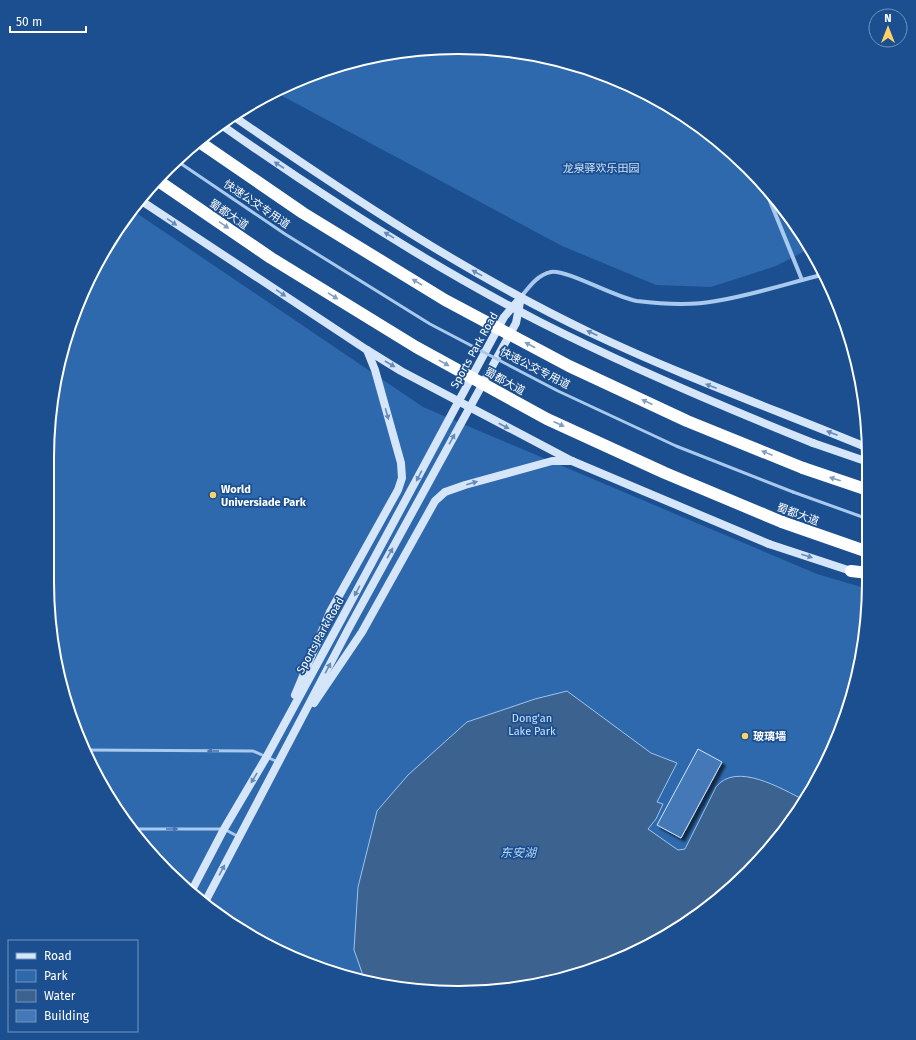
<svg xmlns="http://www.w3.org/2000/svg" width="916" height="1040" font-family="'Fira Sans','Noto Sans SC',sans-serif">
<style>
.green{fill:#2e69ad}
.water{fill:#3c6290;stroke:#9cc4f0}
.building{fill:#4478b7;stroke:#cfe3fa;filter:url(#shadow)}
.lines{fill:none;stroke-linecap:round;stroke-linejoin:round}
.lane{stroke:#a9c9ee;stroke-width:3}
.street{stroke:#a9c9ee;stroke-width:4}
.secondary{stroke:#d6e6fa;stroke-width:8}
.highway{stroke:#fff;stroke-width:12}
.lane-bridge{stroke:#a9c9ee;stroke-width:3}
.secondary-bridge{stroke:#d6e6fa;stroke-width:8}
.highway-bridge{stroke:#fff;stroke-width:12}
.oneway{fill:#668bba}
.oneway2{fill:#829ec1}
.oneway3{fill:#4674ac}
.poi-dot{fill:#ffd166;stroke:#1b4f8f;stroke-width:1.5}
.labels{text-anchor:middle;stroke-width:3.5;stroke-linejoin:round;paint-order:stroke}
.park-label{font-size:11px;fill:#cfe3fa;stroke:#1b4f8f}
.street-label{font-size:11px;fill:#fff;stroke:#1b4f8f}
.poi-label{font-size:11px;font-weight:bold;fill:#fff;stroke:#1b4f8f;text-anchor:start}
.water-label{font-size:12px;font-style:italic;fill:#b5d3f5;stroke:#1b4f8f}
.rim{fill:none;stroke:#fff;stroke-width:2}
</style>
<defs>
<filter id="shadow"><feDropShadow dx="3.5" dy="3.5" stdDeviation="1" flood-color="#0009"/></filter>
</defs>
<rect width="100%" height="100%" fill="#1b4f8f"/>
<g class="green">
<polygon points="431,48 511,50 590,69 663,102 729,149 784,208 809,249 776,266 711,287 656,285 562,246 273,91 351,61"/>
<polygon points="132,210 423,407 817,574 868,589 868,609 855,689 827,764 784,832 729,891 663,938 565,979 485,992 378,985 300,962 208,908 149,853 89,764 61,688 47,582 55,378 78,301 102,252"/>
</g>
<path class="water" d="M567,691L651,753L677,763L657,802L663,804L656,819L648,829L678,850L685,849L716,787C736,761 782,789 804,800L784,832L729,891L663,938L565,979L485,992L378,985L365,981L354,950L358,887L377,811L408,775L467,722L535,699Z"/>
<polygon class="building" points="698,749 722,762 681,838 657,825"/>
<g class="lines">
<g class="lane">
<polyline points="793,492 868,519"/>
<polyline points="84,750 253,751 278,762"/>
<polyline points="133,829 224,829 239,837"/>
</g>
<g class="street">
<polyline points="542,58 554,64 581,67"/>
<polyline points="764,186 802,280"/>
<path d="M521,297C529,287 537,275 551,272C566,269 616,298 637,301C662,304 690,306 716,301C753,295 789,283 825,274"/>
</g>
<g class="secondary">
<path d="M233,116C348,195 465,273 591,333C682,376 776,410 868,448"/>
<polyline points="813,443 868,462"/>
<polyline points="769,544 854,572"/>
<polyline points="295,695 330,612 398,490 402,478 401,463 375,370 367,350"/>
<polyline points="314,703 362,632 435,501 445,492 465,485 552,461 572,461"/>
<polyline points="191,892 224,829 267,756 341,620 504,317 517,302"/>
<polyline points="204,904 350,626 516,323 521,297"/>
</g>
<g class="highway">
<polyline points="803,468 868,490"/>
<polyline points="782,522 868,552"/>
<polyline points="851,571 868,573"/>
</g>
<polyline class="lane-bridge" points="177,161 285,234 430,324 558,391 676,446 793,492"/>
<g class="secondary-bridge">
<path d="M220,124C322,196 429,265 540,322C629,367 721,406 813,443"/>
<polyline points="140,200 367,350 401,371 572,461 769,544"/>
</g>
<g class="highway-bridge">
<polyline points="198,141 303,213 445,300 569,366 687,421 803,468"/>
<polyline points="157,180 271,258 416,347 547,419 665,473 782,522"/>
</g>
</g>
<defs><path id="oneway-solid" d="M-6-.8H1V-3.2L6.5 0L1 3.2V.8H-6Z"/></defs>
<g class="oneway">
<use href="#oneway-solid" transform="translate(279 165) rotate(-147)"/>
<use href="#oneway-solid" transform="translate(172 222) rotate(34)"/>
<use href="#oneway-solid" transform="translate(389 235) rotate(-149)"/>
<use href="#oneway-solid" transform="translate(477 273) rotate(-151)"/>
<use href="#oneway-solid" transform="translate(281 293) rotate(34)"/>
<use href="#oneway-solid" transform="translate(592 333) rotate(-155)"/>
<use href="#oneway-solid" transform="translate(390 364) rotate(30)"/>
<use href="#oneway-solid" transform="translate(711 386) rotate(-159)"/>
<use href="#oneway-solid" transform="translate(387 414) rotate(74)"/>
<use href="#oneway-solid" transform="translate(504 426) rotate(28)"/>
<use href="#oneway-solid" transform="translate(832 433) rotate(-159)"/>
<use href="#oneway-solid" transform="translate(452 439) rotate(-61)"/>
<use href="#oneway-solid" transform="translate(419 476) rotate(118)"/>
<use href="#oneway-solid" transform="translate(472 483) rotate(-16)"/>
<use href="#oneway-solid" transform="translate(390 553) rotate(-61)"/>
<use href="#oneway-solid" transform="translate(807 556) rotate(18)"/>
<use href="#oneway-solid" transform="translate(357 591) rotate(118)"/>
<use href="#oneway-solid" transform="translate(328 668) rotate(-62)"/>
<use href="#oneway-solid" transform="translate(254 778) rotate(121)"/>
<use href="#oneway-solid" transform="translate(222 870) rotate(-62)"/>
</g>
<g class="oneway2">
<use href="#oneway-solid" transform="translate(224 225) rotate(34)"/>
<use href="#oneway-solid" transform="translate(417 282) rotate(-149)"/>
<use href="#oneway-solid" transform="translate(333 296) rotate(32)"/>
<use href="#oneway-solid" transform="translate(530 345) rotate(-152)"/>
<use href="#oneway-solid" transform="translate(444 363) rotate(29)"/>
<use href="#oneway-solid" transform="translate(647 402) rotate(-155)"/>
<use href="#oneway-solid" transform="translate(559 424) rotate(25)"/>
<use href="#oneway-solid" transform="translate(767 453) rotate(-158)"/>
<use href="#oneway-solid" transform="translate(835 479) rotate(-162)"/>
</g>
<g class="oneway3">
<use href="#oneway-solid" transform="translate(213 751) rotate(-180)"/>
<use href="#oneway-solid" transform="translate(172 829)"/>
</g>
<g class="poi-dot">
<circle cx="213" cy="495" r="4"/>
<circle cx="745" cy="736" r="4"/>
</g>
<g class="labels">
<g class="park-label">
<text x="601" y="172">龙泉驿欢乐田园</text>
<text x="532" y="722">Dong'an<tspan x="532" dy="13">Lake Park</tspan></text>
</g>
<g class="street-label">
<text transform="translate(257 204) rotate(34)" y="4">快速公交专用道</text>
<text transform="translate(229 214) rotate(34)" y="4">蜀都大道</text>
<text transform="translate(474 350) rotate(-61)" y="4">Sports Park Road</text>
<text transform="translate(535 368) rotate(27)" y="4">快速公交专用道</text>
<text transform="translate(505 381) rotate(29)" y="4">蜀都大道</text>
<text transform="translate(798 514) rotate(20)" y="4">蜀都大道</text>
<text transform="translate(320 635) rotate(-61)" y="4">Sports Park Road</text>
</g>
<g class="poi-label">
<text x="221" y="493">World<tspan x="221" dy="13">Universiade Park</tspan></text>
<text x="753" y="740">玻璃墙</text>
</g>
<g class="water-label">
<text x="518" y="857">东安湖</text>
</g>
</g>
<path d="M0 0H916V1040H0ZM458 54H458A404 404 0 0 1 862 458V582A404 404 0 0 1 458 986H458A404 404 0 0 1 54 582V458A404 404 0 0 1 458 54Z" fill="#1b4f8f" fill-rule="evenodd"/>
<path class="rim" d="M458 54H458A404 404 0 0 1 862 458V582A404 404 0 0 1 458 986H458A404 404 0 0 1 54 582V458A404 404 0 0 1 458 54Z"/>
<rect x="8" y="940" width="130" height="92" fill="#1b4f8f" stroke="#7695bc"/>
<rect x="16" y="953" width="20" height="6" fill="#d6e6fa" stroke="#7695bc"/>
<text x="44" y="960" font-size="12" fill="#ffffff">Road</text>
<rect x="16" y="970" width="20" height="12" fill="#2e69ad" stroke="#7695bc"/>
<text x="44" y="980" font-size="12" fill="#ffffff">Park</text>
<rect x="16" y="990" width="20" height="12" fill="#3c6290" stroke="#7695bc"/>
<text x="44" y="1000" font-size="12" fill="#ffffff">Water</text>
<rect x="16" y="1010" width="20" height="12" fill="#4478b7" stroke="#7695bc"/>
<text x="44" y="1020" font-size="12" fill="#ffffff">Building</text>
<g transform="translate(888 28)"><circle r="19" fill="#1b4f8f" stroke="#7695bc"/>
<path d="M0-3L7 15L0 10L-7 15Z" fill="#ffd166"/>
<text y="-6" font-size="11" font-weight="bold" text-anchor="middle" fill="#ffffff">N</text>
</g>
<path d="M10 26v6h76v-6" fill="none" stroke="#ffffff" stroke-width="2"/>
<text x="16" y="26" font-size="12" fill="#ffffff" stroke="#1b4f8f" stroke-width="3" paint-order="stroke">50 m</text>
</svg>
